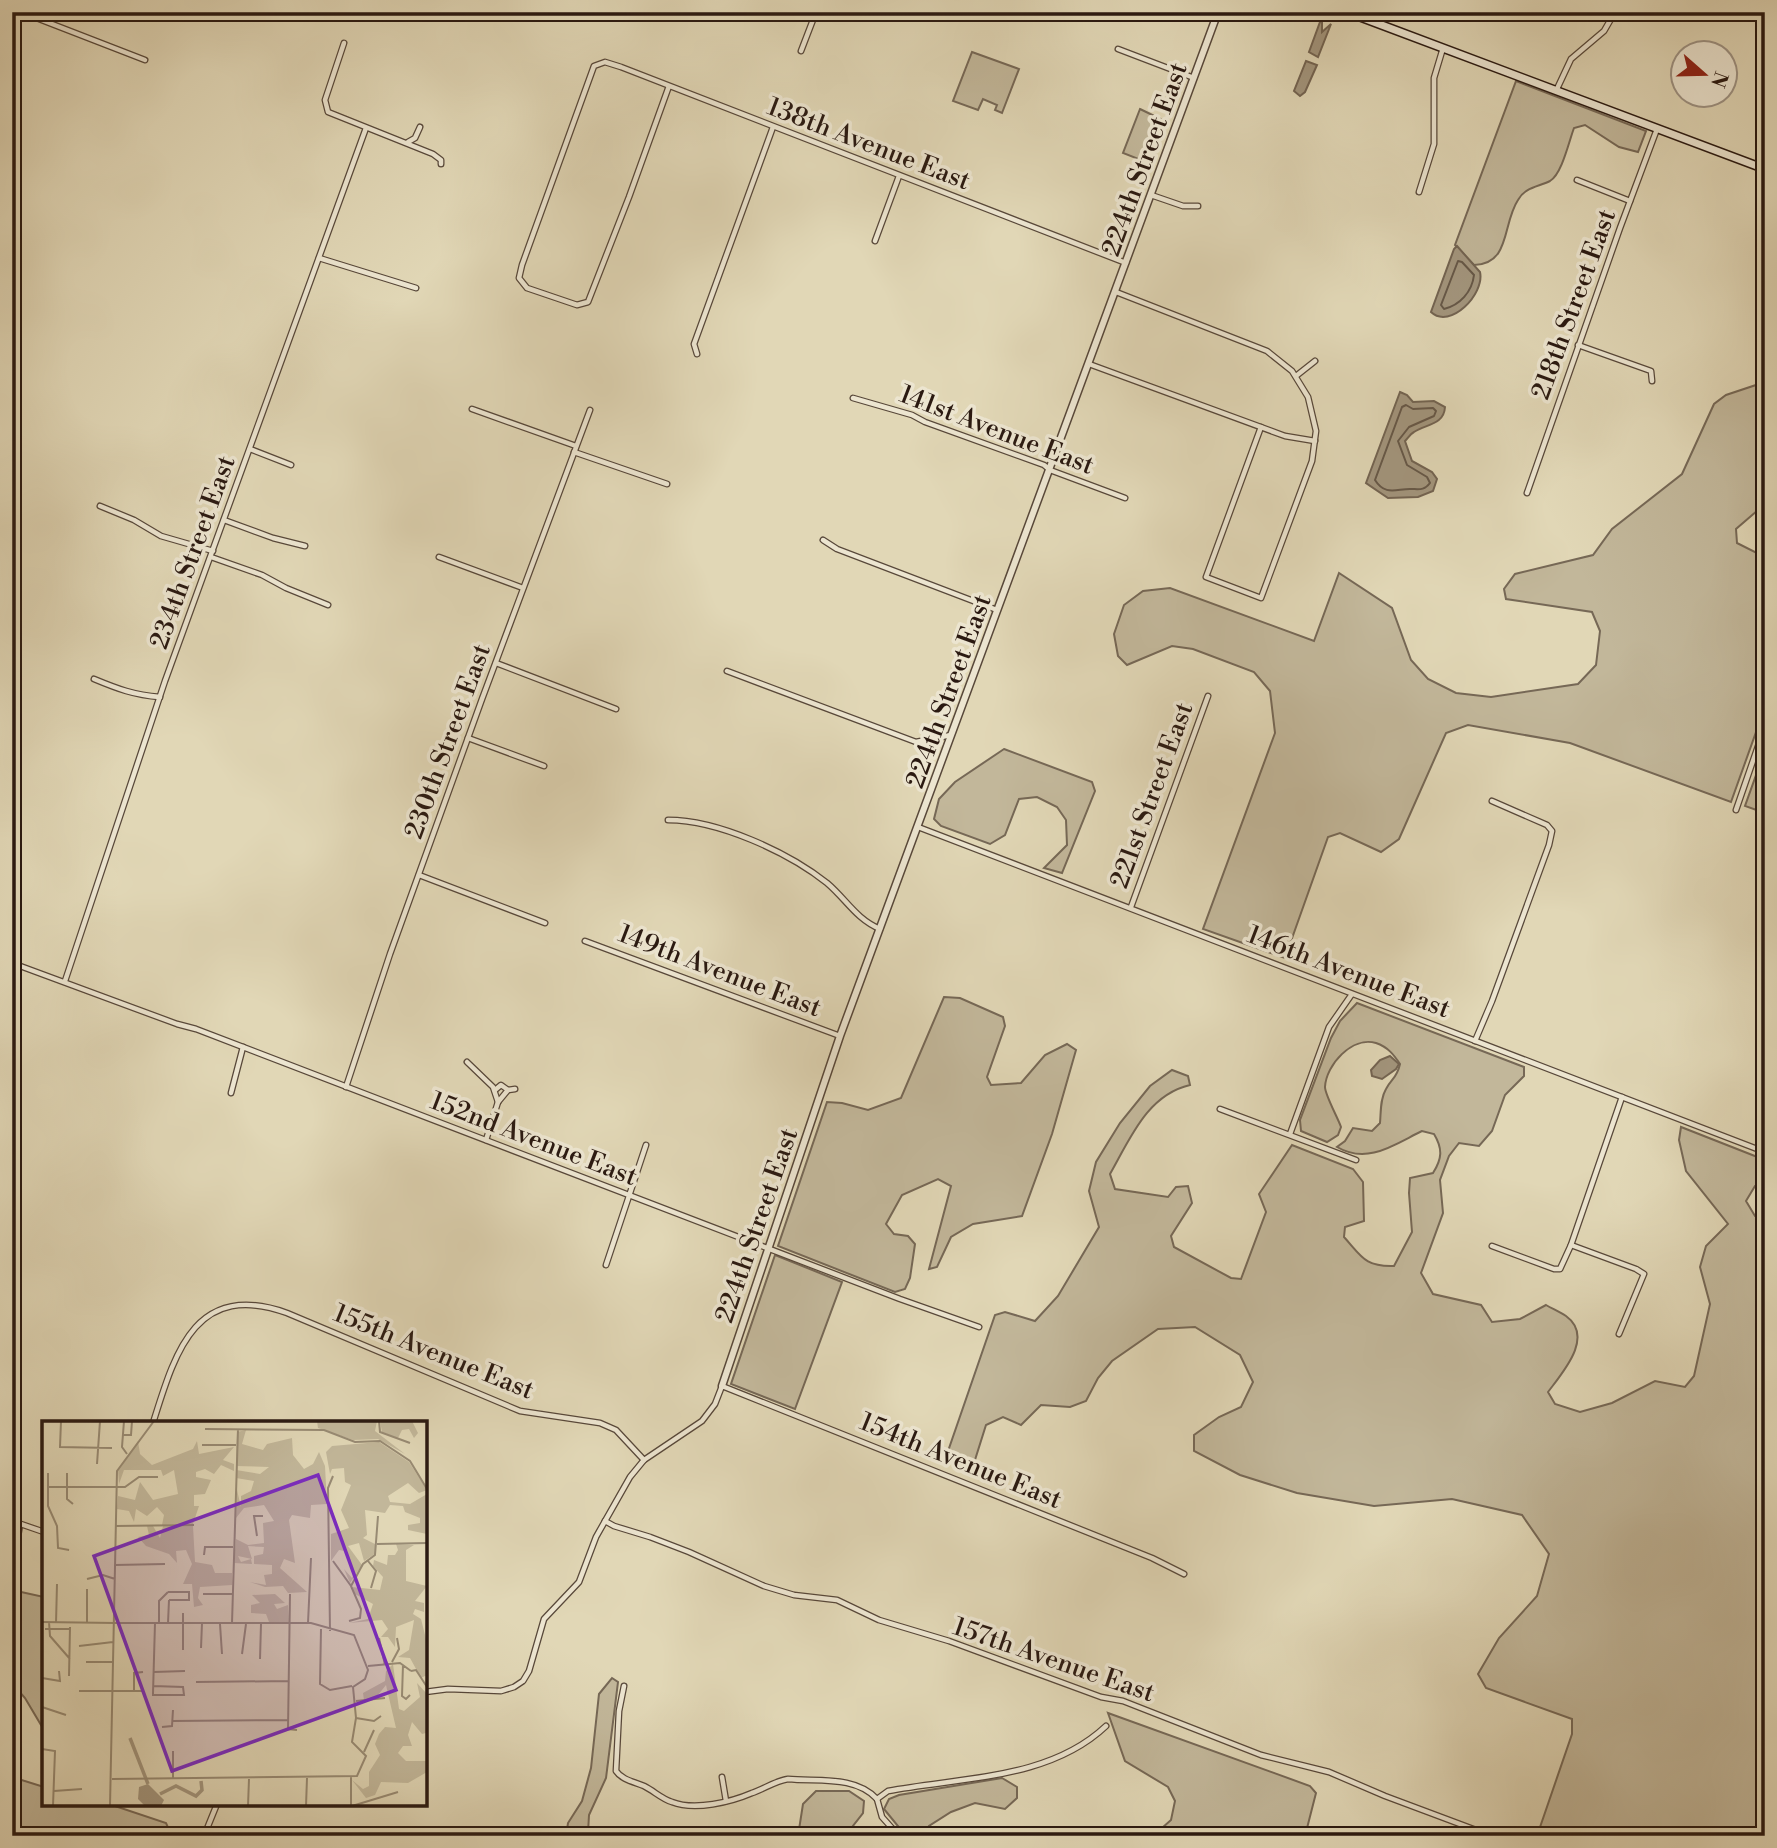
<svg xmlns="http://www.w3.org/2000/svg" width="1777" height="1848" font-family="'Libre Bodoni',serif">
<style>
.green{fill:#c2b79a;stroke:#766856;stroke-width:2}
.water{fill:#a3967e;stroke:#736452;stroke-width:2}
.lines{fill:none;stroke-linecap:round;stroke-linejoin:round}
.shore{stroke:#665848;stroke-width:2}
.minor-casing{stroke:#58483a;stroke-width:7}
.tertiary-casing{stroke:#58483a;stroke-width:9}
.secondary-casing{stroke:#2a1911;stroke-width:10}
.minor{stroke:#ece5d0;stroke-width:4.5}
.tertiary{stroke:#ece5d0;stroke-width:6}
.secondary{stroke:#ece5d0;stroke-width:7}
.labels{text-anchor:middle;stroke-width:7;stroke-linejoin:round;paint-order:stroke}
.street-label{font-size:26px;fill:#2a1911;stroke:#ece5d0}
.inset-river{fill:none;stroke:#a3967e;stroke-width:3.5}
.inset-road{fill:none;stroke:#988b74;stroke-width:2}
.view{fill:#7b2cbf;fill-opacity:0.15;stroke:#7b2cbf;stroke-width:3.5}
.inset-edge{fill:none;stroke:#2a1911;stroke-width:3.5}
</style>
<rect width="100%" height="100%" fill="#e1d7b6"/>
<filter id="stains"><feTurbulence type="fractalNoise" baseFrequency=".00286" numOctaves="4"/><feColorMatrix values="0 0 0 0 .2 0 0 0 0 .09 0 0 0 0 .02 0 0 0 .5 -.17"/></filter>
<radialGradient id="worn" r=".72"><stop offset=".6" stop-color="#630" stop-opacity="0"/><stop offset="1" stop-color="#630" stop-opacity=".3"/></radialGradient>
<g class="green">
<polygon points="972,52 1019,69 1002,113 995,110 997,105 983,99 978,110 953,101"/>
<path d="M1516,81L1646,131L1638,152L1619,147L1585,125L1574,128C1569,141 1562,174 1550,181C1538,187 1525,187 1518,200C1502,224 1511,264 1474,265L1455,245Z"/>
<polygon points="1140,109 1167,122 1151,164 1123,153"/>
<polygon points="1765,382 1765,504 1736,529 1737,543 1765,557 1765,707 1731,802 1570,743 1468,725 1446,733 1399,839 1381,852 1340,833 1328,837 1285,958 1203,929 1275,733 1270,691 1254,672 1193,649 1172,646 1127,665 1118,656 1114,634 1124,605 1143,591 1170,588 1314,641 1339,573 1392,608 1411,660 1428,679 1456,693 1491,697 1578,684 1596,665 1600,631 1592,612 1506,599 1504,589 1515,574 1593,555 1612,529 1682,474 1714,404 1726,395"/>
<polygon points="1004,749 1092,782 1095,791 1062,873 1044,868 1067,845 1066,820 1057,807 1037,797 1019,799 1005,835 990,844 941,826 934,819 939,799 955,782"/>
<polygon points="1765,750 1765,813 1745,806"/>
<polygon points="944,997 960,998 1003,1017 1005,1026 987,1077 991,1085 1021,1083 1045,1055 1067,1044 1076,1050 1052,1134 1022,1216 973,1224 951,1237 937,1267 929,1269 951,1186 938,1179 902,1195 886,1224 894,1234 908,1236 915,1244 910,1278 905,1289 895,1292 778,1246 827,1102 842,1103 868,1110 901,1098"/>
<path d="M1357,1003L1524,1067V1076L1505,1095L1492,1131L1479,1146L1459,1143L1449,1156L1440,1180L1443,1213L1421,1273L1433,1294L1481,1305L1492,1322L1520,1319L1546,1305C1553,1309 1560,1312 1566,1316C1595,1337 1562,1373 1548,1392L1555,1404L1580,1412L1612,1403L1655,1381L1685,1387L1694,1376L1710,1304L1700,1267L1706,1246L1728,1224L1686,1171L1679,1140L1681,1127L1765,1160V1181L1755,1186L1746,1201L1755,1216L1765,1220V1836H1537L1572,1734V1719L1486,1688L1478,1674L1499,1638L1537,1596L1549,1554L1522,1515L1452,1499L1374,1506L1297,1493L1240,1475L1194,1451V1435L1219,1417L1241,1407L1253,1382L1240,1355L1195,1327L1158,1329L1112,1361L1098,1378L1086,1401L1070,1407L1041,1405L1021,1425L1003,1417L986,1425L974,1463L954,1465L946,1457L995,1315L1005,1312L1035,1321L1058,1296L1099,1227L1089,1191L1096,1162L1120,1123L1150,1086L1172,1070L1188,1076L1190,1085C1147,1095 1130,1139 1110,1174L1115,1189L1168,1197L1176,1187L1188,1186L1192,1203L1171,1236L1174,1247L1231,1278L1241,1279L1266,1212L1259,1194L1292,1145L1353,1169L1363,1182L1364,1221L1345,1227L1344,1237C1362,1257 1365,1267 1394,1266L1412,1232L1409,1193L1410,1178L1433,1173C1442,1159 1443,1149 1434,1134L1422,1131C1395,1144 1368,1165 1337,1147L1345,1141L1353,1128L1372,1131L1380,1123C1381,1112 1380,1099 1386,1089C1392,1078 1397,1078 1400,1064C1394,1055 1388,1047 1376,1043C1352,1036 1326,1065 1325,1087C1325,1095 1338,1118 1341,1127L1338,1135L1327,1142L1301,1131L1300,1120L1331,1038L1340,1021Z"/>
<polygon points="775,1255 842,1282 795,1409 731,1384"/>
<polygon points="12,1590 44,1597 44,1730 25,1698 12,1683 12,1672 19,1663 12,1661"/>
<polygon points="612,1678 618,1682 606,1778 589,1815 588,1833 593,1836 566,1836 568,1823 582,1801 591,1768 599,1694"/>
<polygon points="1108,1713 1310,1786 1316,1793 1305,1836 1153,1836 1171,1820 1175,1801 1168,1787 1125,1761"/>
<polygon points="12,1777 44,1787 44,1804 109,1804 166,1823 172,1836 12,1836"/>
<polygon points="1002,1778 1017,1787 1017,1798 1005,1809 975,1803 951,1812 929,1826 932,1836 906,1836 884,1809 889,1799 899,1795"/>
<polygon points="816,1791 849,1791 864,1801 863,1813 845,1836 798,1836 803,1804"/>
</g>
<g class="water">
<polygon points="1322,21 1322,32 1331,24 1318,57 1309,52 1320,22"/>
<polygon points="1306,61 1317,65 1305,92 1300,96 1294,91"/>
<path d="M1457,246L1480,272C1485,294 1450,330 1431,312L1454,249Z"/>
<path d="M1400,392L1407,395L1413,402L1434,401L1445,407C1444,425 1426,424 1414,432C1410,434 1408,438 1405,441L1412,461L1432,472L1437,479L1433,491L1418,497L1388,498L1366,483Z"/>
<polygon points="1390,1056 1399,1064 1396,1069 1382,1079 1372,1076 1371,1070 1380,1060"/>
</g>
<g class="lines">
<g class="shore">
<path d="M1458,261L1462,262L1474,275C1472,292 1460,305 1444,309L1441,305Z"/>
<path d="M1406,405L1413,409L1433,408L1436,411L1434,416L1409,427L1398,441L1407,465L1427,477L1430,483C1424,491 1419,489 1410,489C1396,489 1385,496 1375,480L1402,407Z"/>
</g>
<g class="minor-casing">
<g id="minor">
<polyline points="21,12 145,60"/>
<polyline points="344,43 325,100 328,112 433,154 441,160 441,164"/>
<polyline points="1118,49 1194,78"/>
<polyline points="801,51 816,12"/>
<polyline points="669,86 629,197 588,302 577,305 527,288 519,278 522,265 594,66 605,62 621,67 1126,263"/>
<polyline points="1556,91 1571,59 1604,31 1615,12"/>
<polyline points="408,142 415,138 420,127"/>
<polyline points="1577,180 1630,201"/>
<polyline points="1419,192 1434,144 1434,78 1443,48"/>
<polyline points="1151,195 1183,206 1198,206"/>
<polyline points="875,241 899,176"/>
<polyline points="319,258 416,288"/>
<polyline points="1116,292 1267,351 1292,371 1308,397 1316,431 1312,461 1261,598 1206,577 1261,427"/>
<polyline points="1578,345 1651,371 1652,381"/>
<polyline points="697,354 694,344 773,127"/>
<polyline points="1089,364 1285,436 1315,441"/>
<polyline points="1296,376 1315,361"/>
<polyline points="853,398 912,415 925,422 1044,465 1050,470 1125,498"/>
<polyline points="472,409 576,446"/>
<polyline points="250,449 291,465"/>
<polyline points="574,452 667,484"/>
<polyline points="1527,493 1620,228 1657,129"/>
<polyline points="100,506 134,520 161,536 213,551"/>
<polyline points="224,520 273,538 305,546"/>
<polyline points="823,540 837,549 997,610"/>
<polyline points="211,557 262,575 286,588 328,605"/>
<polyline points="439,557 523,588"/>
<polyline points="496,663 616,709"/>
<polyline points="727,671 916,742 951,735"/>
<path d="M94,679C118,689 134,695 160,697"/>
<polyline points="468,738 544,766"/>
<polyline points="1736,810 1765,726"/>
<path d="M668,820C718,820 788,852 827,883C846,899 856,919 880,929"/>
<polyline points="918,827 1765,1152"/>
<polyline points="419,875 545,923"/>
<polyline points="1131,907 1208,696"/>
<polyline points="585,941 840,1036"/>
<polyline points="12,963 177,1024 196,1029 900,1299 979,1327"/>
<polyline points="65,981 165,681 366,128"/>
<polyline points="1475,1041 1492,1001 1549,845 1552,831 1547,825 1492,801"/>
<polyline points="467,1062 493,1087 498,1102"/>
<polyline points="346,1087 390,954 482,699 590,410"/>
<polyline points="495,1090 501,1085 508,1090"/>
<polyline points="231,1093 243,1047"/>
<polyline points="1220,1109 1356,1160"/>
<polyline points="1290,1134 1329,1027 1352,994"/>
<polyline points="486,1140 498,1102 508,1090 515,1089"/>
<polyline points="1571,1245 1636,1269 1644,1274 1619,1334"/>
<polyline points="1492,1246 1554,1269 1560,1269 1571,1245 1622,1097"/>
<polyline points="606,1265 646,1145"/>
<path d="M153,1423C175,1353 195,1280 287,1313L520,1411L600,1423L616,1430L644,1460"/>
<polyline points="12,1521 44,1532"/>
<polyline points="605,1521 614,1526 650,1537 689,1552 764,1586 794,1595 837,1600 879,1620 949,1641 1101,1697 1123,1701 1261,1755 1329,1772 1385,1796 1492,1836"/>
<polyline points="12,1575 20,1524"/>
<path d="M624,1686L619,1711L616,1771C622,1780 635,1782 644,1786C654,1791 662,1799 672,1802C695,1811 731,1802 752,1793C764,1789 775,1781 788,1779C817,1782 855,1775 877,1799"/>
<polyline points="425,1692 448,1689 501,1691 514,1687 523,1681 529,1671 544,1619 579,1582 596,1537 630,1477 644,1460 702,1421 715,1404 722,1386 1152,1558 1184,1574"/>
<polyline points="722,1777 726,1801"/>
<path d="M877,1799L888,1791C961,1777 1049,1780 1106,1726"/>
<polyline points="877,1799 882,1817 899,1836"/>
<polyline points="206,1832 215,1836"/>
<polyline points="204,1836 217,1804"/>
</g>
</g>
<g class="tertiary-casing">
<polyline id="tertiary" points="722,1386 840,1036 1218,12"/>
</g>
<g class="secondary-casing">
<polyline id="secondary" points="1347,12 1765,169"/>
</g>
<use href="#minor" class="minor"/>
<use href="#tertiary" class="tertiary"/>
<use href="#secondary" class="secondary"/>
</g>
<g class="labels">
<g class="street-label">
<text transform="translate(869 143) rotate(21)" y="9">138th Avenue East</text>
<text transform="translate(1144 159) rotate(-70)" y="9">224th Street East</text>
<text transform="translate(1573 304) rotate(-70)" y="9">218th Street East</text>
<text transform="translate(997 429) rotate(21)" y="9">141st Avenue East</text>
<text transform="translate(192 552) rotate(-70)" y="9">234th Street East</text>
<text transform="translate(948 691) rotate(-70)" y="9">224th Street East</text>
<text transform="translate(447 741) rotate(-70)" y="9">230th Street East</text>
<text transform="translate(1151 795) rotate(-70)" y="9">221st Street East</text>
<text transform="translate(720 970) rotate(21)" y="9">149th Avenue East</text>
<text transform="translate(1349 971) rotate(21)" y="9">146th Avenue East</text>
<text transform="translate(534 1138) rotate(21)" y="9">152nd Avenue East</text>
<text transform="translate(756 1225) rotate(-71)" y="9">224th Street East</text>
<text transform="translate(434 1351) rotate(22)" y="9">155th Avenue East</text>
<text transform="translate(961 1460) rotate(22)" y="9">154th Avenue East</text>
<text transform="translate(1054 1659) rotate(19)" y="9">157th Avenue East</text>
</g>
</g>
<g transform="translate(42 1421)">
<rect width="385" height="385" fill="#e1d7b6"/>
<path d="M275,0H335L333,10L363,33L336,18L311,19L276,7ZM338,0H370L376,12L372,17L367,8L360,9L356,17L340,11ZM204,9L200,23L221,29L225,23L250,17L251,34L262,48L271,43L277,31L283,45L285,83L269,84L268,97L250,94L247,99L253,142L242,138L238,147L265,171L246,172L241,165L223,166L208,161L224,164L222,154L230,153V144L212,143V135L221,133L222,126L206,125L210,138L196,135L199,141L209,138L210,143L192,142L194,118L206,124L222,122L221,102L232,100L222,84L202,87L194,97L195,69L199,86V75L209,70L212,60L194,57V49L218,53L227,46L194,45L195,11ZM96,20L98,33L110,44L151,28L155,20L157,33L192,26L181,39L192,43V50L179,44L172,53L163,48L154,51V56L169,59L163,73L152,74V85H157L151,103L120,104L122,94L115,86L105,95L94,88L92,101L87,90L75,88L76,75L93,79L98,61L111,79L136,73L132,49L121,55L119,49H82L77,63L76,48ZM337,21L367,41L385,69L377,72L366,62L346,75L348,81L368,83L385,73V113L366,109V104L378,102V97L363,91L361,85L348,84L343,92L323,89L325,114L321,117L333,123V133L322,140L317,122L306,125L320,144L308,162L302,148L310,157L312,153L303,130L297,129L289,140V113L307,107L299,89L309,64L303,61L302,47L290,48L288,53L284,31L290,25ZM105,105H111L118,117L121,105H151L153,141L170,144L173,152H190V164L158,166L156,177L161,184L152,186L150,163H141L150,143L144,129L134,130L135,142L127,133L104,125L96,116L107,114ZM354,123L372,124L364,129V160L385,165L373,180L382,182V191L373,188L371,193L379,198L385,222V254L379,257L368,237L356,236L367,229L372,199L354,206L353,226L346,216H339L346,208L340,199L307,202L326,198L331,183L313,173L310,166L338,169L341,156L331,145L332,139L345,144L346,134H353L356,129ZM233,173L243,182L232,183L235,188L246,184L247,201H227L224,193L209,192V184L218,182L210,174ZM351,243L357,288L362,290L378,276L375,262L385,273L384,312L380,313L370,301L366,314L370,325H361L356,332L364,340H385V351L366,362L339,361L333,374L324,377L310,359L321,368L327,365V351L338,334L333,323L337,313L343,306L354,307L344,264L332,279H322L321,272L343,260L344,250Z" fill="#c2b79a"/>
<path d="M106,363L122,379L119,385H103L96,378L97,366Z" fill="#a3967e"/>
<path class="inset-river" d="M88,317L106,363M118,373L134,365L154,375L160,369L159,360"/>
<path class="inset-road" d="M19,0L18,26L70,27M82,0L80,26L85,33M337,0L338,11L368,22M163,8L282,9L313,21L338,20L368,40L385,68M81,14H89L90,0M160,24H194M55,43L58,0M6,52V85L15,105L16,127L27,129H22M25,52V78L31,83M6,66H83L97,56H116M73,105L152,104M215,115L212,95H221M335,123L385,122M162,134L163,126H191M291,140L309,165L319,188L318,197L307,200M326,140L334,150L329,167M73,144L123,143M45,158L61,154L73,158M309,165L321,143L333,134L336,95M126,171H147V179H127M161,173H190M248,173L246,308L255,309M0,201L73,202M7,201L8,215L28,238M14,202L15,163M45,202V168M117,202V180L126,171M126,202L127,179M190,202L196,8M266,202L269,137M178,203L180,233M3,208H28M279,208L278,263L288,269L310,265M288,210L286,67L291,55M337,217L343,244M37,225L71,221M159,227L160,202M141,229V192M200,233L204,203M218,238L219,203M44,241H71M350,241L357,228L355,217M361,244L360,275L364,278L368,274M326,245L358,242L369,250M369,250L374,249L385,266M112,251L143,250M27,255L28,206M0,257L18,260L17,250M154,261L247,260M111,265L141,266L142,274H111V272L113,202M37,270H70M71,270H100M92,270V252L101,251M314,280L343,277M0,286L24,294M314,297L332,300L339,295M130,300L246,299M120,306L130,305L131,289M0,328L13,330L11,385M322,331L332,309M70,358L315,355L324,335L310,321L314,297L311,266L323,258L326,249L312,214L269,202H73M131,358V330M12,370L40,368M68,385L75,50L112,0M206,385L207,358M264,385L265,357M309,385V356M310,385L356,371"/>
<path class="view" d="M276,54L354,269L130,350L52,135Z"/>
<rect width="385" height="385" class="inset-edge"/>
</g>
<rect width="1777" height="1848" fill="none" stroke="#e1d7b6" stroke-width="42"/>
<rect x="14" y="14" width="1749" height="1820" fill="none" stroke="#2a1911" stroke-width="3.5"/>
<rect x="21" y="21" width="1735" height="1806" fill="none" stroke="#2a1911" stroke-width="2"/>
<g transform="translate(1704 74) rotate(110)"><circle r="33" fill="#ece5d0" stroke="#9e9384" stroke-width="2"/>
<path d="M0-5L12 26L0 18L-12 26Z" fill="#8f2418"/>
<text y="-10" font-size="19" font-weight="bold" text-anchor="middle" fill="#2a1911">N</text>
</g>
<rect width="100%" height="100%" filter="url(#stains)"/>
<rect width="100%" height="100%" fill="url(#worn)"/>
</svg>
